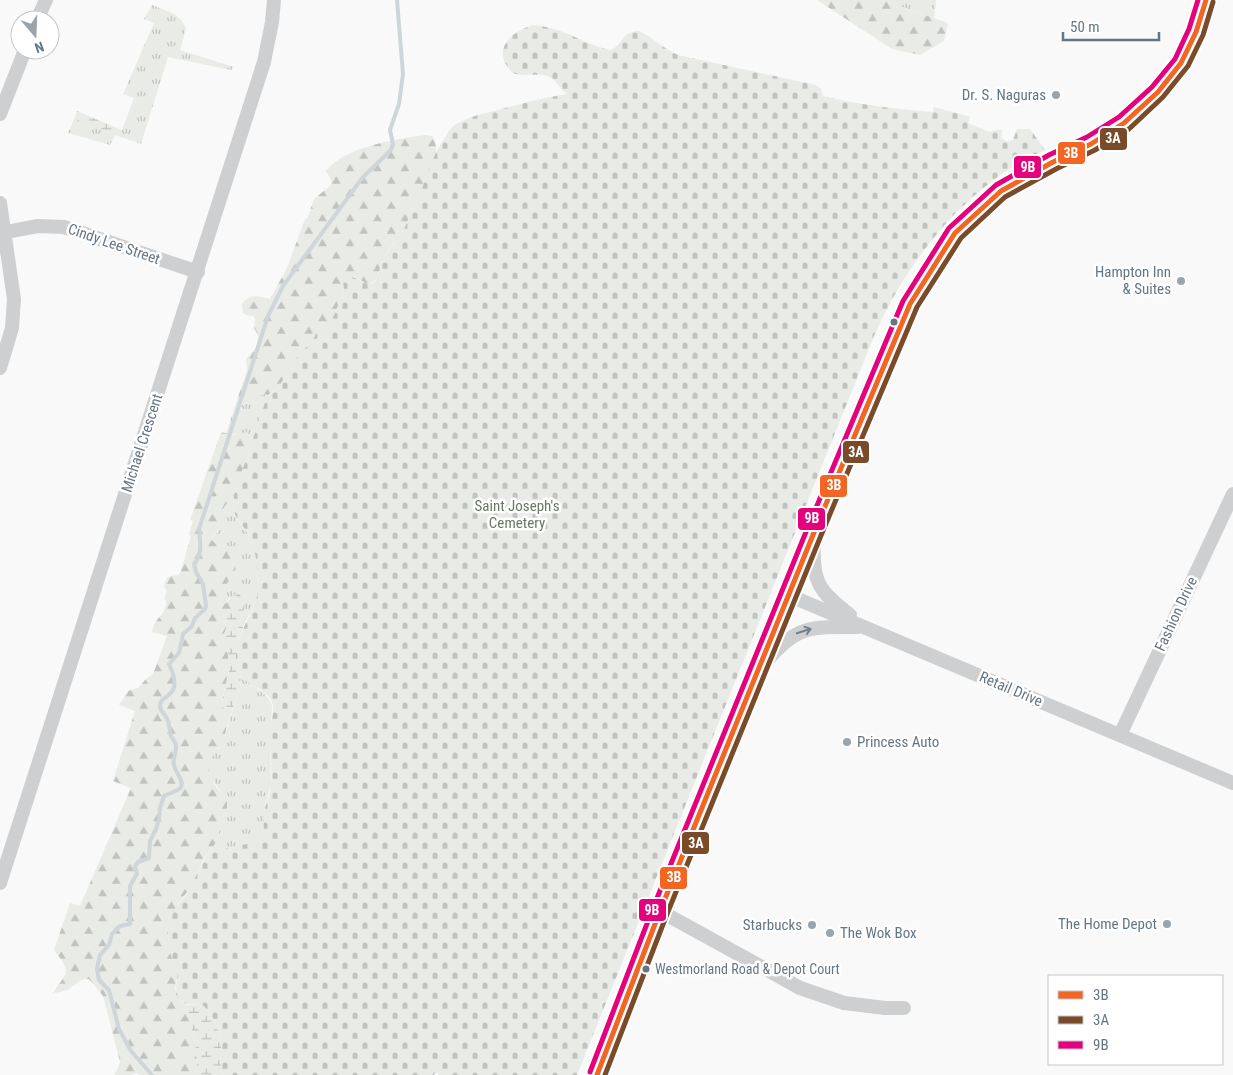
<svg xmlns="http://www.w3.org/2000/svg" width="1233" height="1075" font-family="'Roboto Condensed',sans-serif">
<style>
.grass{fill:url(#grass-tufts)}
.forest{fill:url(#forest-firs)}
.wetland{fill:url(#wetland-marsh)}
.cemetery{fill:url(#cemetery-stones)}
.lines{fill:none;stroke-linecap:round;stroke-linejoin:round}
.stream{stroke:#ced6d9;stroke-width:4}
.minor{stroke:#cecfd0;stroke-width:14}
.bus-1-casing{stroke:#fff;stroke-width:9}
.bus-2-casing{stroke:#fff;stroke-width:9}
.bus-3-casing{stroke:#fff;stroke-width:9}
.bus-1{stroke:#f26522;stroke-width:5}
.bus-2{stroke:#7a4b2a;stroke-width:5}
.bus-3{stroke:#e5007d;stroke-width:5}
.oneway{stroke:#707f8b}
.poi-dot{fill:#99a4ac;stroke:#fff;stroke-width:2}
.bus-dot{fill:#657683;stroke:#fff;stroke-width:2}
.labels{text-anchor:middle;stroke-width:5;stroke-linejoin:round;paint-order:stroke}
.bus-label{font-size:14px;fill:#657683;stroke:#fff;text-anchor:start}
.poi-label{font-size:15px;fill:#657683;stroke:#fff;text-anchor:end}
.street-label{font-size:15px;fill:#657683;stroke:#fff}
.park-label{font-size:15px;fill:#687a64;stroke:#fff}
.line-badge{stroke:#fff;stroke-width:2}
.badge-label{font-size:14px;text-anchor:middle;font-weight:bold;fill:#fff}
</style>
<defs>
<pattern id="grass-tufts" width="24" height="20" patternUnits="userSpaceOnUse" patternTransform="scale(1.25)"><rect width="24" height="20" fill="#e8ebe6"/><path d="M3 7l-1-3M5 7V3M7 7l1-3M15 17l-1-3M17 17v-4M19 17l1-3" fill="none" stroke="#c0c3c0"/></pattern>
<pattern id="forest-firs" width="22" height="20" patternUnits="userSpaceOnUse" patternTransform="scale(1.25)"><rect width="22" height="20" fill="#e8ebe6"/><path d="M5 1l3.5 6h-7zM16 11l3.5 6h-7z" fill="#c0c3c0"/></pattern>
<pattern id="wetland-marsh" width="20" height="14" patternUnits="userSpaceOnUse" patternTransform="scale(1.25)"><rect width="20" height="14" fill="#e8ebe6"/><path d="M1 5h8M5 5V1M11 12h8M15 12V8" fill="none" stroke="#c0c3c0"/></pattern>
<pattern id="cemetery-stones" width="16" height="16" patternUnits="userSpaceOnUse" patternTransform="scale(1.25)"><rect width="16" height="16" fill="#e8ebe6"/><path d="M2 7V4a2 2 0 0 1 4 0v3zM10 15v-3a2 2 0 0 1 4 0v3z" fill="#c0c3c0"/></pattern>
</defs>
<rect width="100%" height="100%" fill="#f9f9f9"/>
<g class="grass">
<polygon points="882,0 936,0 934,18"/>
<path d="M152,5C166,11 180,13 186,28L180,50L234,67L231,70L168,57L141,144L115,135L110,145L68,133L75,117C84,125 110,136 122,130L134,98L123,94L154,23L144,19Z"/>
<path d="M263,394L268,395L253,439L250,435C241,433 234,435 226,434L237,400L240,404L244,405Z"/>
<path d="M235,492C229,521 239,516 250,538C258,554 261,577 257,595C254,606 248,617 243,627L240,619L244,609L243,601L229,598L225,604H220C222,584 244,566 228,546C221,545 214,545 211,538L219,531L223,520V510Z"/>
<path d="M241,676C250,686 269,692 272,706L270,742L271,785L265,806L264,834L262,838L257,842L207,855C219,841 217,829 227,815L221,792L211,777L209,771V764L214,752L220,748L225,734L240,689Z"/>
</g>
<g class="forest">
<polygon points="817,0 882,0 948,23 944,41 920,55 892,49"/>
<path d="M425,135L432,136C434,140 436,143 436,147C437,160 410,219 402,232C397,241 389,248 384,257C378,267 382,281 367,284L354,276L343,286L344,292L328,329L315,336L311,343L305,348L278,388L268,395L263,394L251,402L242,405L237,400L247,371L246,359L257,347L258,335L254,328L255,319L254,316L246,315L243,313L242,304C250,293 258,296 270,299L287,268L305,219H307L314,199L331,185V180L326,171C345,147 396,139 425,135Z"/>
<path d="M221,432L233,435L246,432L253,439L235,492L223,509V526L211,538C214,545 221,545 228,546C245,567 222,584 220,604H225L235,594L240,595L243,601L241,604L227,614L226,629L222,639L227,649L230,667L222,701L227,725L223,743L211,758L209,771L215,785L227,801V815L220,828L217,841L203,860L193,884L178,904L168,927V946L177,973L175,989L179,999L188,1009C190,1032 201,1049 195,1075H139L136,1073L131,1075H114L118,1068L120,1062L103,996L89,979L81,980L68,990L52,994C68,971 72,973 54,950L70,903L80,906L131,788L113,781L135,711L119,705L128,691L138,688L145,680L153,674L167,636L152,632C155,616 167,616 166,600L164,599L167,590L164,587C167,573 169,578 180,574L191,536L189,534L193,521L190,520Z"/>
</g>
<g class="wetland">
<path d="M77,111L122,130C109,136 84,126 75,117Z"/>
<polygon points="243,601 244,609 240,619 243,627 236,651 236,660 238,671 241,676 240,689 227,725 222,701 230,667 227,649 222,639 226,629 227,614 231,609 241,604"/>
<path d="M183,1003L187,1005L201,1004C213,1012 221,1033 221,1047C221,1058 219,1065 224,1075H195C201,1049 190,1032 188,1009Z"/>
</g>
<path class="cemetery" d="M533,25C563,27 583,44 610,50C625,45 619,32 639,31C654,38 662,48 678,55L816,85L821,89L823,96C860,105 895,109 933,112L934,107L970,117L968,123L990,132L1000,129L1002,130L1001,138L1007,142L1013,140L1017,129H1030L1045,150C1028,159 1010,167 995,179C942,218 901,275 874,336L577,1075H438V1073H435L434,1075H224C219,1065 221,1058 221,1047C221,1033 213,1012 201,1004C189,1004 182,1006 176,994L177,973L168,946V927L170,915L186,895L207,855L231,847L257,842L262,838C265,830 263,821 264,812C266,803 270,795 271,786C273,767 269,748 270,729C271,721 275,710 272,702C264,684 237,687 236,661C235,637 251,618 257,596C259,587 259,575 257,566C256,556 254,545 249,536C239,516 229,518 235,492L267,397L278,388L300,353L311,343L316,334L328,329L344,292L343,280C353,273 358,280 367,284L373,283L377,279L382,260L403,231L417,201L436,152L450,129L456,124L471,117L540,99L567,94C561,90 558,83 553,79C542,71 525,78 513,73C490,51 510,32 533,25Z"/>
<g class="lines">
<path class="stream" d="M152,1075L131,1051L119,1029L109,990L99,980L97,969L100,955L109,945L112,934L120,926L130,924V886L137,874L135,866L138,862L149,858L150,841L156,829L159,819L160,808L164,796C168,793 178,792 181,787C184,780 175,772 174,765C172,759 177,753 176,746C176,742 173,740 171,736C169,730 170,722 166,717C164,713 161,712 160,707C158,693 186,700 169,664L179,653L183,634L192,626L195,618L205,609L206,606L203,584L196,572L194,564C203,553 200,543 199,529L268,316L283,286L363,177L391,150L393,144L390,130L399,104L403,74L397,0"/>
<g class="minor">
<polyline points="37,20 46,0"/>
<polyline points="0,114 25,50"/>
<polyline points="0,203 14,299 12,328 0,368"/>
<polyline points="0,233 38,226 64,227 198,272"/>
<path d="M814,541C812,581 818,591 850,615"/>
<polyline points="788,595 1233,783"/>
<path d="M765,663C797,624 811,627 858,627"/>
<polyline points="1120,735 1233,494"/>
<polyline points="0,883 264,62 272,22 274,0"/>
<polyline points="660,911 800,988 844,1003 885,1008 904,1008"/>
<polyline points="597,1075 660,911 815,530 910,304 955,233 1001,191 1053,162 1091,144 1124,123 1158,92 1181,63 1196,32 1206,0"/>
</g>
<g class="bus-1-casing">
<polyline id="bus-1" points="597,1075 660,911 815,530 910,304 955,233 1001,191 1053,162 1091,144 1124,123 1158,92 1181,63 1196,32 1206,0"/>
</g>
<g class="bus-2-casing">
<polyline id="bus-2" points="605,1075 667,914 822,533 917,307 961,238 1005,197 1056,169 1095,150 1129,129 1163,97 1188,66 1203,35 1213,2"/>
</g>
<g class="bus-3-casing">
<polyline id="bus-3" points="590,1072 653,908 808,527 903,301 949,228 996,185 1049,155 1087,137 1119,117 1152,87 1175,59 1189,29 1198,0"/>
</g>
<use href="#bus-1" class="bus-1"/>
<use href="#bus-2" class="bus-2"/>
<use href="#bus-3" class="bus-3"/>
</g>
<defs><path id="oneway-shaft" d="M-6 0H5M1.5-3L5.5 0L1.5 3" fill="none" stroke-width="1.6" stroke-linecap="round" stroke-linejoin="round" transform="scale(1.25)"/></defs>
<use class="oneway" href="#oneway-shaft" transform="translate(804 631) rotate(-18)"/>
<g class="poi-dot">
<circle cx="1056" cy="95" r="5"/>
<circle cx="1181" cy="281" r="5"/>
<circle cx="847" cy="742" r="5"/>
<circle cx="1167" cy="924" r="5"/>
<circle cx="812" cy="925" r="5"/>
<circle cx="830" cy="933" r="5"/>
</g>
<g class="bus-dot">
<circle cx="894" cy="322" r="4.5"/>
<circle cx="646" cy="969" r="4.5"/>
</g>
<g class="labels">
<g class="bus-label">
<text x="655" y="974">Westmorland Road &amp; Depot Court</text>
</g>
<g class="poi-label">
<text x="1046" y="100">Dr. S. Naguras</text>
<text x="1171" y="277">Hampton Inn<tspan x="1171" dy="17">&amp; Suites</tspan></text>
<text x="857" y="747" text-anchor="start">Princess Auto</text>
<text x="1157" y="929">The Home Depot</text>
<text x="802" y="930">Starbucks</text>
<text x="840" y="938" text-anchor="start">The Wok Box</text>
</g>
<g class="street-label">
<text transform="translate(114 244) rotate(19)" y="5">Cindy Lee Street</text>
<text transform="translate(142 443) rotate(-72)" y="5">Michael Crescent</text>
<text transform="translate(1176 614) rotate(-65)" y="5">Fashion Drive</text>
<text transform="translate(1011 689) rotate(23)" y="5">Retail Drive</text>
</g>
<g class="park-label">
<text x="517" y="511">Saint Joseph's<tspan x="517" dy="17">Cemetery</tspan></text>
</g>
</g>
<g class="line-badge">
<rect x="1099" y="127" width="29" height="24" rx="5" fill="#7a4b2a"/>
<rect x="1057" y="141" width="29" height="24" rx="5" fill="#f26522"/>
<rect x="1013" y="155" width="29" height="24" rx="5" fill="#e5007d"/>
<rect x="842" y="440" width="28" height="24" rx="5" fill="#7a4b2a"/>
<rect x="819" y="474" width="29" height="24" rx="5" fill="#f26522"/>
<rect x="797" y="507" width="29" height="24" rx="5" fill="#e5007d"/>
<rect x="681" y="831" width="29" height="24" rx="5" fill="#7a4b2a"/>
<rect x="659" y="866" width="29" height="24" rx="5" fill="#f26522"/>
<rect x="638" y="898" width="29" height="24" rx="5" fill="#e5007d"/>
</g>
<g class="badge-label">
<text x="1113" y="143">3A</text>
<text x="1071" y="158">3B</text>
<text x="1028" y="172">9B</text>
<text x="856" y="457">3A</text>
<text x="834" y="490">3B</text>
<text x="812" y="523">9B</text>
<text x="696" y="848">3A</text>
<text x="674" y="882">3B</text>
<text x="652" y="915">9B</text>
</g>
<rect x="1048" y="975" width="175" height="90" fill="#ffffff" stroke="#c1c8cd"/>
<rect x="1058" y="991" width="25" height="8" fill="#f26522" stroke="#c1c8cd"/>
<text x="1093" y="1000" font-size="15" fill="#657683">3B</text>
<rect x="1058" y="1016" width="25" height="8" fill="#7a4b2a" stroke="#c1c8cd"/>
<text x="1093" y="1025" font-size="15" fill="#657683">3A</text>
<rect x="1058" y="1041" width="25" height="8" fill="#e5007d" stroke="#c1c8cd"/>
<text x="1093" y="1050" font-size="15" fill="#657683">9B</text>
<g transform="translate(35 35) rotate(161)"><circle r="24" fill="#ffffff" stroke="#c1c8cd"/>
<path d="M0-4L9 19L0 12L-9 19Z" fill="#99a4ac"/>
<text y="-8" font-size="14" font-weight="bold" text-anchor="middle" fill="#657683">N</text>
</g>
<path d="M1063 32v8h96v-8" fill="none" stroke="#657683" stroke-width="2.5"/>
<text x="1070" y="32" font-size="15" fill="#657683" stroke="#ffffff" stroke-width="4" paint-order="stroke">50 m</text>
</svg>
